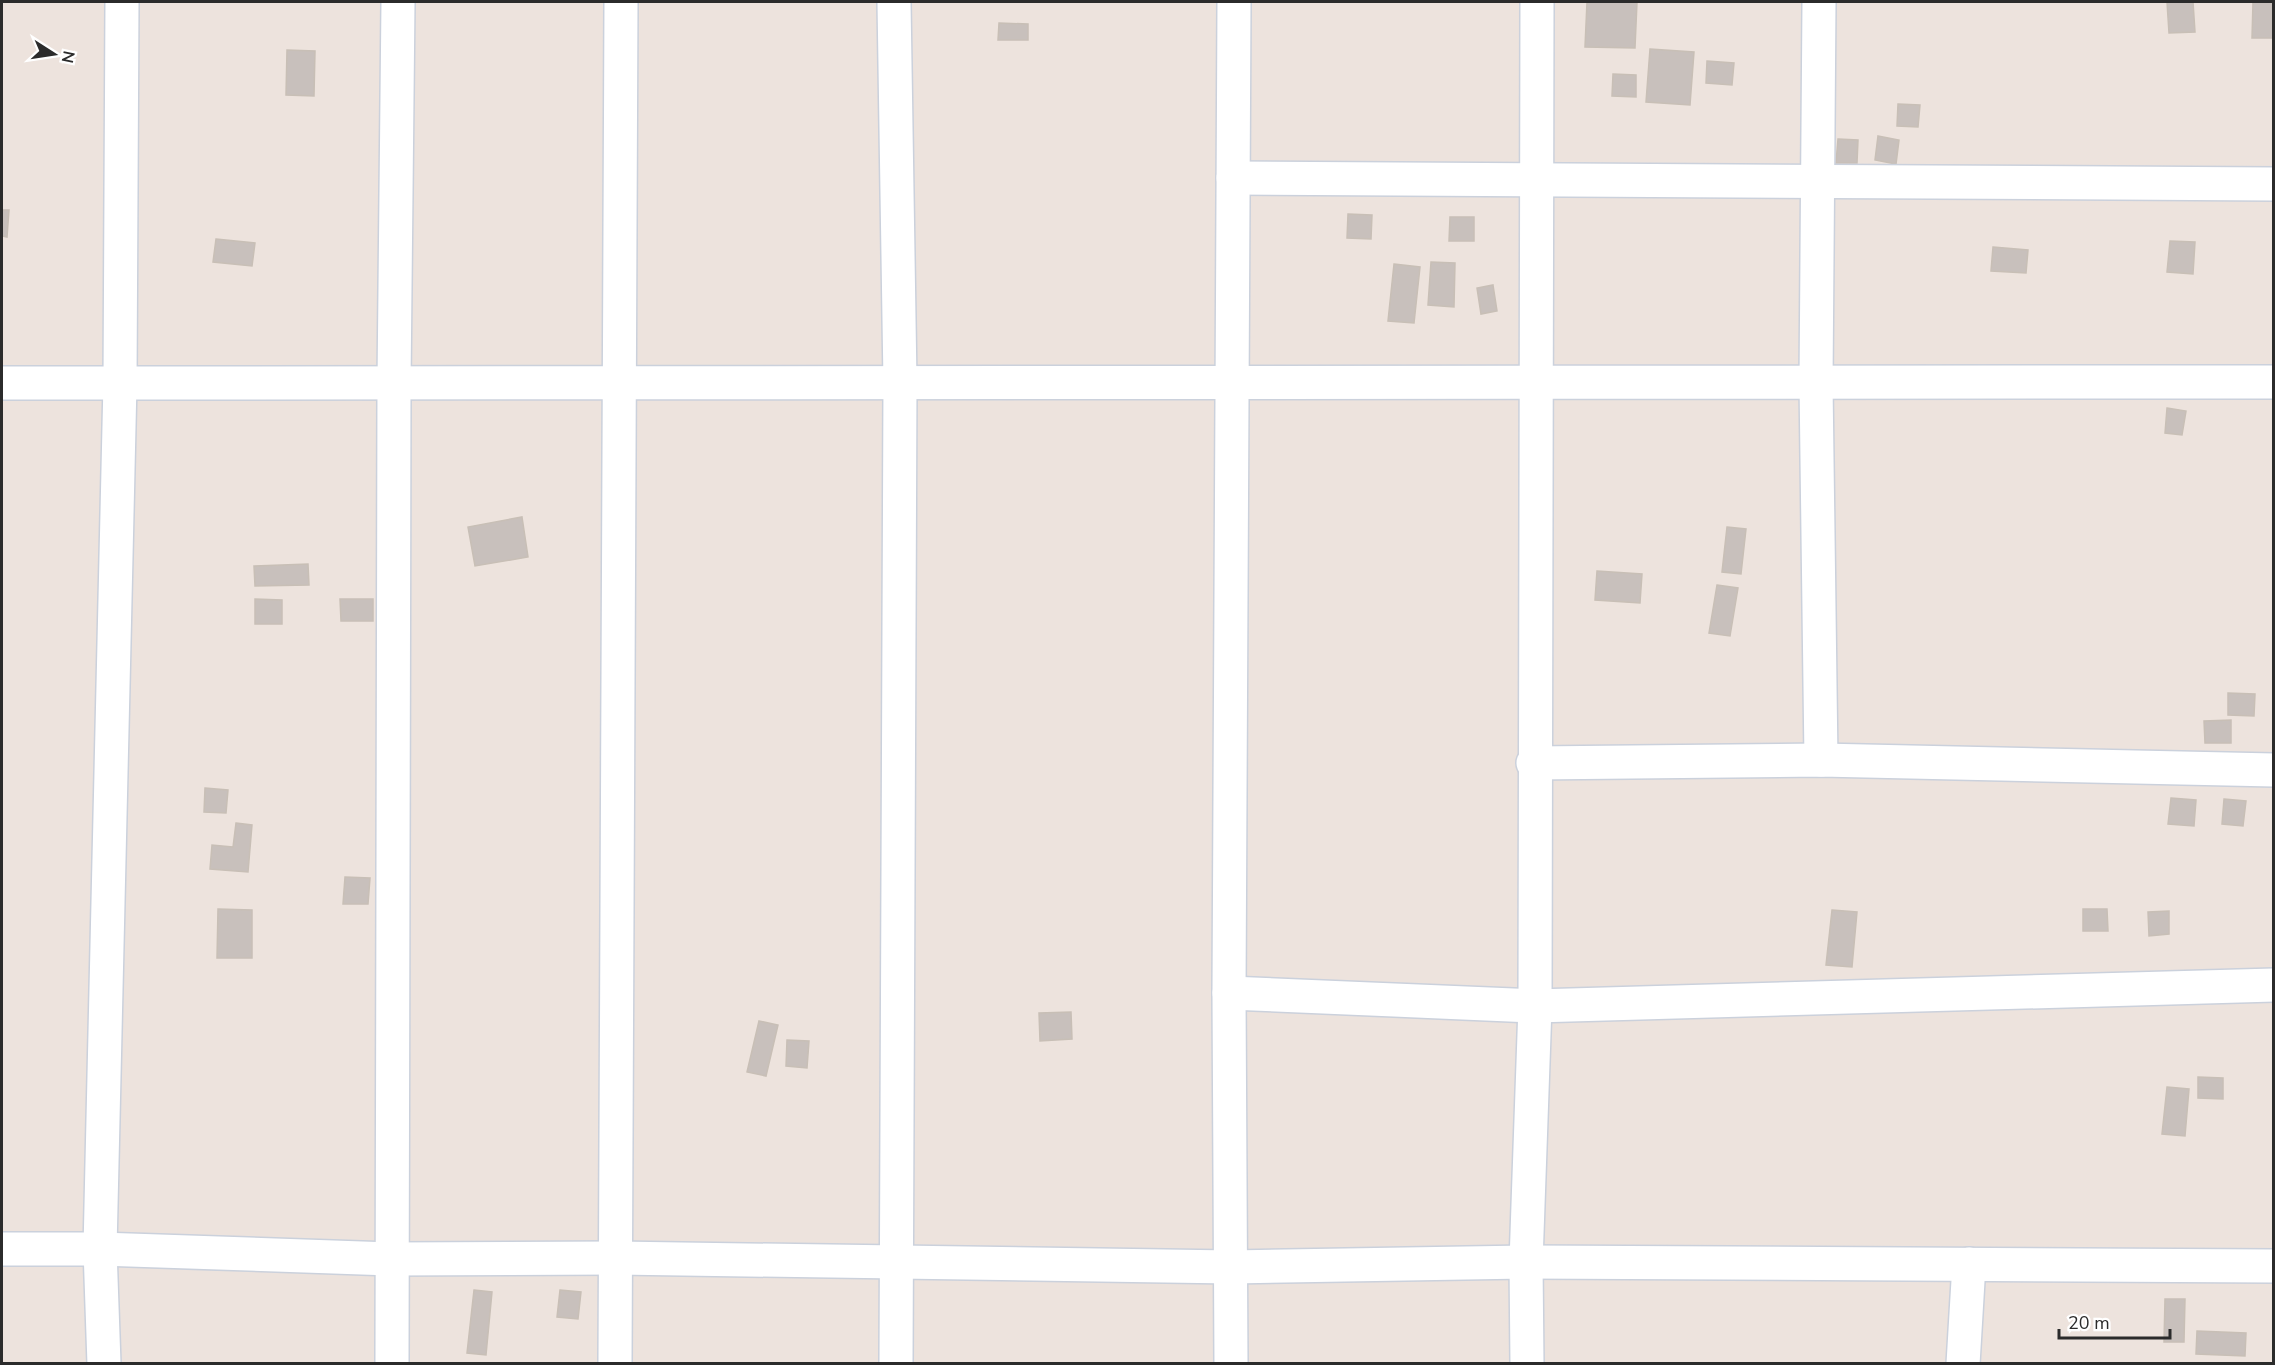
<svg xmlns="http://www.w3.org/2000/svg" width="2275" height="1365" font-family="'Nunito Sans',sans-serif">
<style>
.building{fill:#c8c0bc;stroke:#c8bfb6;stroke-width:1.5}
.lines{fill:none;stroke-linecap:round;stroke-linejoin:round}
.minor-casing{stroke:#cbd1dc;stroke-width:36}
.minor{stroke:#fff;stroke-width:33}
</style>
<rect width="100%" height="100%" fill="#ede3dd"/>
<g class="building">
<polygon points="1587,2 1637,2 1635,48 1585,47"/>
<polygon points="2167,2 2193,2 2195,32 2169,33"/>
<polygon points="2253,2 2274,2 2274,38 2252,38"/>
<polygon points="999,23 1028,24 1028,40 998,40"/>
<polygon points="1650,49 1694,52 1690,105 1646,102"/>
<polygon points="287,50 315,51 314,96 286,95"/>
<polygon points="1707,61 1734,63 1732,85 1706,83"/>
<polygon points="1613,74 1636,75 1636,97 1612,96"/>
<polygon points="1898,104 1920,105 1918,127 1897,126"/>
<polygon points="1878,136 1899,140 1896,164 1875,160"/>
<polygon points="1838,139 1858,140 1857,163 1836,163"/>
<polygon points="2,210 9,210 7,237 2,236"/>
<polygon points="1348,214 1372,215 1371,239 1347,238"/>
<polygon points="1450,217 1474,217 1474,241 1449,241"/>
<polygon points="216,239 255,243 252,266 213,262"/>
<polygon points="2170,241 2195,242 2193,274 2167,272"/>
<polygon points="1993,247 2028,250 2026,273 1991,271"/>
<polygon points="1431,262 1455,263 1454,307 1428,305"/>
<polygon points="1394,264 1420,267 1414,323 1388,321"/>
<polygon points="1493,285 1497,311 1481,314 1477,288"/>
<polygon points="2167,408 2186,411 2182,435 2165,433"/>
<polygon points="522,517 528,557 475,566 468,527"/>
<polygon points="1727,527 1746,529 1741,574 1722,572"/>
<polygon points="308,564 309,585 255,586 254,566"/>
<polygon points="1597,571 1642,574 1640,603 1595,600"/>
<polygon points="1717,585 1738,588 1730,636 1709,633"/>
<polygon points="255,599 282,600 282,624 255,624"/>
<polygon points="340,599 373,599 373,621 341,621"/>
<polygon points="2228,693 2255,694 2254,716 2228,715"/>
<polygon points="2231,720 2231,743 2205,743 2204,721"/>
<polygon points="205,788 228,790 226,813 204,812"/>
<polygon points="2171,798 2196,800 2194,826 2168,824"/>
<polygon points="2224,799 2246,801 2243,826 2222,824"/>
<polygon points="236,823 252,825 248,872 210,869 212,845 233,847"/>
<polygon points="345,877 370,878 368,904 343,904"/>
<polygon points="218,909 252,910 252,958 217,958"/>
<polygon points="2083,909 2107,909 2108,931 2083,931"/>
<polygon points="1832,910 1857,912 1852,967 1826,965"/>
<polygon points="2169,911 2169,934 2149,936 2148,912"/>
<polygon points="1071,1012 1072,1039 1040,1041 1039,1013"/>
<polygon points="759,1021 778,1025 766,1076 747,1072"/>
<polygon points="787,1040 809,1041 807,1068 786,1066"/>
<polygon points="2198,1077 2223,1078 2223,1099 2198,1098"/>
<polygon points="2167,1087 2189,1089 2185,1136 2162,1134"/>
<polygon points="474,1290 492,1292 486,1355 467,1353"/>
<polygon points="560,1290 581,1292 578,1319 557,1317"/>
<polygon points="2165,1299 2185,1299 2184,1342 2164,1342"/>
<polygon points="2197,1331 2246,1333 2245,1356 2196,1354"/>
</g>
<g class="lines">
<g class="minor-casing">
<g id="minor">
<polyline points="894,2 900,382 896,1364"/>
<polyline points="1819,2 1816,383 1821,760"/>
<polyline points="1233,178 2274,184"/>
<polyline points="2,383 2274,382"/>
<polyline points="1533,763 1821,760 2274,770"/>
<polyline points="1229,993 1535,1006 2274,985"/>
<polyline points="2,1249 100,1249 391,1259 617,1258 1232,1267 1526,1262 2274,1266"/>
<polyline points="104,1364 100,1249 120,383 122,2"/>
<polyline points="392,1364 394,383 398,2"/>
<polyline points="615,1364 621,2"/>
<polyline points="1231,1364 1229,993 1234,2"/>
<polyline points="1527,1364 1526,1262 1535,1006 1537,2"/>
<polyline points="1963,1364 1969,1264"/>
</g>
</g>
<use href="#minor" class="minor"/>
</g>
<rect width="2275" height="1365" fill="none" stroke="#2b2b2b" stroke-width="6"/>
<g transform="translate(54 54) rotate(102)" stroke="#ffffff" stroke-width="4.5" paint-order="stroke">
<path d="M0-4.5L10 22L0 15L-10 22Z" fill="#2b2b2b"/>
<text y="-9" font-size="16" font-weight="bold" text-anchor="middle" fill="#2b2b2b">N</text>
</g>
<path d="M2059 1329v9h111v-9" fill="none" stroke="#2b2b2b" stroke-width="3"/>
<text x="2068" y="1329" font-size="18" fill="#2b2b2b" stroke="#ffffff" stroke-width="4.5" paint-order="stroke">20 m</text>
</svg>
